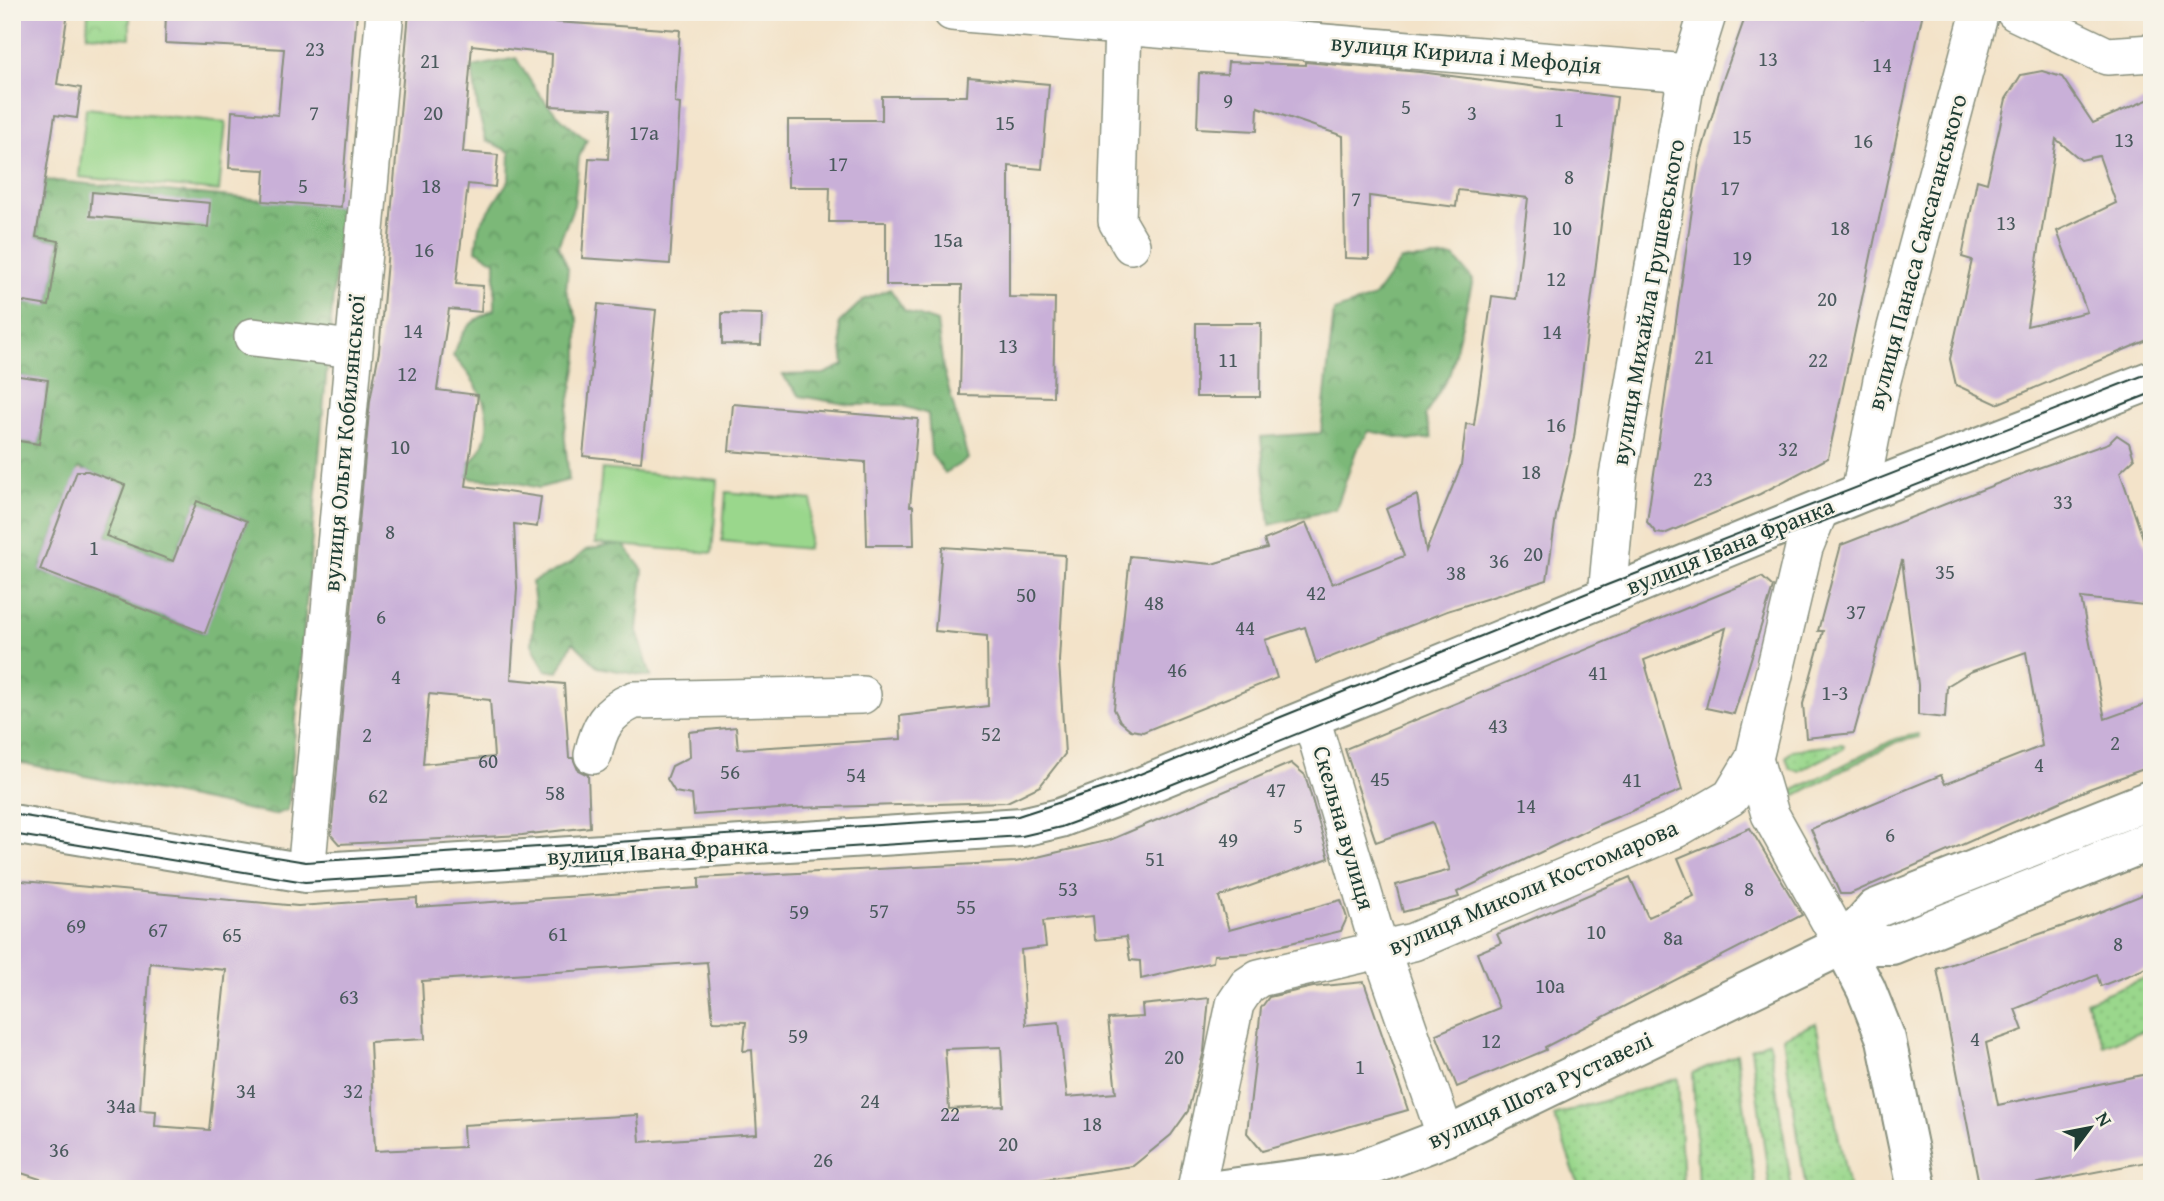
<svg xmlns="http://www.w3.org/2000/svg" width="2164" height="1201" font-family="'Gentium Book Plus',serif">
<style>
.grass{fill:url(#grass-dots);stroke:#5c8a60;stroke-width:2}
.forest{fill:url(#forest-crowns);stroke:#4d7a56;stroke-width:2;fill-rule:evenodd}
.park{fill:url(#park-crowns);stroke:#5c8a60;stroke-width:2}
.pitch{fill:#9ad78c;stroke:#5c8a60;stroke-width:2}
.building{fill:#c9b0d8;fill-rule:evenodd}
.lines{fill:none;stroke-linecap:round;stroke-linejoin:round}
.minor-casing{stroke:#89907e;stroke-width:40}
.major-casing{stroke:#89907e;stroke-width:42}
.minor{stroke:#fff;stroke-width:37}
.major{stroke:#fff;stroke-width:38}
.tram{stroke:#1f3d34;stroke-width:2}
.labels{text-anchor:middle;stroke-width:5;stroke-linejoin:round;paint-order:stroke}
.number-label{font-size:21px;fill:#4a5a5d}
.street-label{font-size:24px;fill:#1f3d34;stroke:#f7f3e8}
</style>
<defs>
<pattern id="grass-dots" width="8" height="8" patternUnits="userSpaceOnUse" patternTransform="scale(1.75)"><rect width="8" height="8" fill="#9ad78c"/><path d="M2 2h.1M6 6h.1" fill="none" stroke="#84b979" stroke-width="1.8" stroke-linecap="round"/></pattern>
<pattern id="forest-crowns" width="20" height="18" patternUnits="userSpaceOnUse" patternTransform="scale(1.75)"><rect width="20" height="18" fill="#7bb878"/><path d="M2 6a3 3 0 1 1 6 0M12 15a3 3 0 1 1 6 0" fill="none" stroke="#649763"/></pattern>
<pattern id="park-crowns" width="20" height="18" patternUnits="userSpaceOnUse" patternTransform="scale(1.75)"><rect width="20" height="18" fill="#9ad78c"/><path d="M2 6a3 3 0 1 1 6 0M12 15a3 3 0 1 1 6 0" fill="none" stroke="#84b979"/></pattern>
</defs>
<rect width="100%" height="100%" fill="#f7f3e8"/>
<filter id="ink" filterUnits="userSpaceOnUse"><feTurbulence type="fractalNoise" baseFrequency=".0143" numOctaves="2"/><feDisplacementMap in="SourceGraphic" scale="14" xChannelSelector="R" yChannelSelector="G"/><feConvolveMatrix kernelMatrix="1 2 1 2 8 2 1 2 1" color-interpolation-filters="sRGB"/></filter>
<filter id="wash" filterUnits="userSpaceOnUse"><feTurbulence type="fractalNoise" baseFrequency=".00686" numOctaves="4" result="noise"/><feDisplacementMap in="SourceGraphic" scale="28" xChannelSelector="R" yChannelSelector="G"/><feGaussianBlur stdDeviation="1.57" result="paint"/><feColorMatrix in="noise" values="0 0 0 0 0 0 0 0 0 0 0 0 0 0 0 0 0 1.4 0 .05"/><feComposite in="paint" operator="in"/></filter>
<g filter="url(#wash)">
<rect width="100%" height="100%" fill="#f3e3c9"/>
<g class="grass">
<polygon points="1918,734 1919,737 1896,742 1794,796 1792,791 1895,739"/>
<polygon points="1841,744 1844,745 1843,749 1799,771 1790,769 1786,757 1793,750"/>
<polygon points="2152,975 2152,1027 2104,1046 2086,1001"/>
<polygon points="1816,1023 1849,1189 1806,1189 1783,1037"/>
<polygon points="1769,1041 1792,1189 1770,1189 1751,1049"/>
<polygon points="1737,1054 1756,1189 1698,1189 1693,1073"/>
<polygon points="1678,1078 1683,1189 1580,1189 1554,1116"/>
</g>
<g class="forest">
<path d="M516,58C537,94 553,115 587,140L579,157L574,205L558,246L568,268L566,290L578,321V358L564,430L569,480L539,488L506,480L473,479L461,471C467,465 476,458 480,450C499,416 477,381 453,356C464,327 468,323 495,309V261L476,250L479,226L509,180L510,152L486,140L478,111L472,67Z"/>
<path d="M45,180L341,207L288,810L274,815L12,761V599L20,545L12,544V440L39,444L48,381L13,375L24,302L49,305L59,241L36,237ZM79,468L125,486L106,536L173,561L197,501L247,521L204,633L40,570Z"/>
<polygon points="1454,257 1473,280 1450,373 1425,416 1432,438 1411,440 1369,431 1356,451 1336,509 1270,525 1261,437 1321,433 1334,311 1374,297 1401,260"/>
<polygon points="890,289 905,311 937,322 943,368 968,459 945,473 931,454 928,414 900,405 851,405 800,396 782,375 824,374 844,365 839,323 863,300"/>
<polygon points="622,543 643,570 637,630 651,677 598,667 573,642 558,672 545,670 532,644 535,604 532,582 571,563 586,550"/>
</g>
<polygon class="park" points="88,12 130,12 130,38 87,35"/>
<g class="pitch">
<polygon points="86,108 226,122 219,191 79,177"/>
<polygon points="602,469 718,480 712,553 595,543"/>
<polygon points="726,492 812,500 808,549 722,541"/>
</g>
<g id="blocks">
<g class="building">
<polygon points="12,12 68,12 57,84 81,88 77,118 55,115 36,237 59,241 49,306 12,300"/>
<polygon points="166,12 357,12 341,207 263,201 265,170 229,168 232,111 278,115 284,49 165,43"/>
<path d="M409,12H556L555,22L680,30L675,103L680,104L670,264L582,258L589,158L608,159L611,109L550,106L552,54L472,45L463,152L498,155L495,187L468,184L456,284L483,286L481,312L449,309L437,390L478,395L466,486L541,497L537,527L514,524L517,588L511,679L564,684L569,758H573L578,770L588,775L590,827L522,835L339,844L331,835L370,401L379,351ZM429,694L490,700L494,757L423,764Z"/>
<polygon points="1747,12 1844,12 1864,19 1866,12 1923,12 1828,458 1760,494 1664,534 1656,533 1647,522 1699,161 1721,85"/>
<polygon points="1228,62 1305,65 1305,62 1420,72 1617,97 1574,438 1556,516 1547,580 1447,611 1316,663 1305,627 1265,640 1277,678 1143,732 1131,730 1120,721 1114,709 1130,556 1212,564 1267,548 1264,540 1306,523 1332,584 1404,556 1386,509 1417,495 1426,551 1461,466 1466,424 1474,425 1492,296 1516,299 1528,198 1458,190 1456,207 1369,196 1369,259 1345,258 1343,136 1258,107 1257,131 1197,128 1199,73 1227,74"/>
<path d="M2042,71L2062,77L2093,123L2152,98V338L1997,404L1956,385L1950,359L1972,260L1962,257L1977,180L1987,183L2006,99L2021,75ZM2056,139L2081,160L2099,156L2116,203L2057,231L2087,312L2027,326Z"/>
<polygon points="968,77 1049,84 1042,169 1009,166 1009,297 1055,298 1053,397 960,395 962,285 886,285 886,222 829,222 830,187 788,187 788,120 882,120 882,96 967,96"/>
<polygon points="92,192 210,203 208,227 90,216"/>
<polygon points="598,304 656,310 641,462 583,456"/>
<polygon points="722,313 762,314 761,345 722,344"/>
<polygon points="1196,323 1261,323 1260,397 1196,397"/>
<polygon points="12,375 48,380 39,444 12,440"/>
<polygon points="733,404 918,419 910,506 913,506 914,545 867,545 865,462 729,451"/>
<polygon points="2117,435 2129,443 2134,459 2120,472 2152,564 2152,606 2081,598 2105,719 2152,702 2152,766 2089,789 1850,894 1840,894 1811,829 1941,775 1945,784 2042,746 2026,652 1970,672 1947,686 1945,718 1918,715 1918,685 1902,560 1854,733 1806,738 1803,704 1823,631 1818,631 1841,545 2027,472 2109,443"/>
<polygon points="77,471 88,471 125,485 106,536 173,561 197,501 247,521 205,633 40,570"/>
<polygon points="942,547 1065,555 1059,661 1065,754 1040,786 1007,802 793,808 694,815 692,795 675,792 667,779 672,766 690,757 689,732 736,727 738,749 901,739 900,716 988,706 987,636 935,631"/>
<polygon points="1762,577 1773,587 1734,714 1706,708 1726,628 1644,660 1682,790 1598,825 1457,892 1459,897 1403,912 1396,885 1450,870 1432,822 1376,842 1345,749"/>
<path d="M1291,763L1305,775L1329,858L1219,897L1229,930L1341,900L1347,918L1341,931L1249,953L1214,955L1213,962L1141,979L1140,961L1130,960L1126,937L1095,940L1093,916L1043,921L1046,947L1021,950L1026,1025L1059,1022L1067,1097L1116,1093L1108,1019L1143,1017L1142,1005L1209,998L1204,1051L1188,1111L1171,1135L1133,1166L1039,1180L920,1189H644V1185L574,1189H71L12,1170V1106L18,1053H12V880L298,906L417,898V907L699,888V878L1016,862L1110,840ZM707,962L713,1021L746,1022L743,1051L752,1050L757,1134L640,1142L638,1115L463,1125L464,1147L375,1151L370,1042L425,1039L422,981ZM150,963L226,970L209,1130L155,1126L156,1111L140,1110ZM1001,1047L1004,1106L949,1109L945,1049Z"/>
<polygon points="1750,828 1802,915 1545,1047 1546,1050 1457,1087 1436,1034 1499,1008 1477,953 1501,943 1497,934 1630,877 1648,917 1694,896 1678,858"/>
<polygon points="2152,891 2152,966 2101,986 2097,975 2015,1009 2023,1030 1986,1043 1998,1105 2152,1073 2152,1161 2007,1189 1980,1189 1937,969 2075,922"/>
<polygon points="1364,982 1408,1110 1262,1151 1247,1133 1261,1008 1269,997 1313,987"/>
</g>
</g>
</g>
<g filter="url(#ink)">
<use href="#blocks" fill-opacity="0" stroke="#89907e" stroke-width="2"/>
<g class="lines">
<g class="minor-casing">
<g id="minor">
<polyline points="952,12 1688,73"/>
<polyline points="2015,12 2107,56 2152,53"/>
<polyline points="1123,25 1117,221 1131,245"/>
<polyline points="253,337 353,349"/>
<polyline points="1860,493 1882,380 1980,12"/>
<polyline points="1607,596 1618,476 1685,86 1708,12"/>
<polyline points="1311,718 1373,927 1446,1137"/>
<path d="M593,755C599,727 607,712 634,700L862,695"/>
<polyline points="1754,759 1770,814 1843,945"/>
<polyline points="306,873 385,12"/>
<polyline points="1196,1189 1235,1004 1247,986 1259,978 1413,942 1676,829 1731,797 1754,759 1804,548 1820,509"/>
</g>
</g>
<g class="major-casing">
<g id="major">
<polyline points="12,824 306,873 1022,827 1060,818 1118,796 1860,493 2152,380"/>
<polyline points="1843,945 1892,945 2152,840"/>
<polyline points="1843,945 1866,989 1886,1039 1917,1189"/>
<polyline points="1223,1189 1358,1171 1446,1137 1843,945 1875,909 2152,799"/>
</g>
</g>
<use href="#minor" class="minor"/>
<use href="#major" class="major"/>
<g class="tram">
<polyline points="12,814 306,862 1018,816 1113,785 1607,585 2152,372"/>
<polyline points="12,834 305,882 1022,836 1061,827 1121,805 1814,525 2152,393"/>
</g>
</g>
</g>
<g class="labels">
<g class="number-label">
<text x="315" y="56">23</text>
<text x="1768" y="66">13</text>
<text x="430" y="68">21</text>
<text x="1882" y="72">14</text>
<text x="1228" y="108">9</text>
<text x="1406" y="114">5</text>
<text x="314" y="120">7</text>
<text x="433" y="120">20</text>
<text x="1472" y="120">3</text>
<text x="1559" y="127">1</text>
<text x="1005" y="130">15</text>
<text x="644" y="140">17а</text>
<text x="1742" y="144">15</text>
<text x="2124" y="147">13</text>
<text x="1863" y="148">16</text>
<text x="838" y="171">17</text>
<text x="1569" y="184">8</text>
<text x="303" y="193">5</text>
<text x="431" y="193">18</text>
<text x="1730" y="195">17</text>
<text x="1356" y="206">7</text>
<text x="2006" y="230">13</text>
<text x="1562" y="235">10</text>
<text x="1840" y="235">18</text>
<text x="948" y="247">15а</text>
<text x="424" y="257">16</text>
<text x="1742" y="265">19</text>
<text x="1556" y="286">12</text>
<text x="1827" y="306">20</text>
<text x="413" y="338">14</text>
<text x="1552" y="339">14</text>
<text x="1008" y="353">13</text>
<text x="1704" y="364">21</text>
<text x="1228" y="367">11</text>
<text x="1818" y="367">22</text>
<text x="407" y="381">12</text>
<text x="1556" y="432">16</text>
<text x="400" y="454">10</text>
<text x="1788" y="456">32</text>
<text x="1531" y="479">18</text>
<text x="1703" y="486">23</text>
<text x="2063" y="509">33</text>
<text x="390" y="539">8</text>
<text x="94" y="555">1</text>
<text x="1533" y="561">20</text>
<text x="1499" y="568">36</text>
<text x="1945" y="579">35</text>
<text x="1456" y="580">38</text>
<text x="1316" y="600">42</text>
<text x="1026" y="602">50</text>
<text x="1154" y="610">48</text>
<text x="1856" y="619">37</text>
<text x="381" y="624">6</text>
<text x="1245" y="635">44</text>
<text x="1177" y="677">46</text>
<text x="1598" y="680">41</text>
<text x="396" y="684">4</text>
<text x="1835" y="700">1-3</text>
<text x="1498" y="733">43</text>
<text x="991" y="741">52</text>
<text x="367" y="742">2</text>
<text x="2115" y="750">2</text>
<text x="488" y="768">60</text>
<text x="2039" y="772">4</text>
<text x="730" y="779">56</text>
<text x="856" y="782">54</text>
<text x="1380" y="786">45</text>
<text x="1632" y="787">41</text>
<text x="1276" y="797">47</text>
<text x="555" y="800">58</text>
<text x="378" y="803">62</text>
<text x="1526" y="813">14</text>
<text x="1298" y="833">5</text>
<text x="1890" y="842">6</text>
<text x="1228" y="847">49</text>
<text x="1155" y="866">51</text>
<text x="1068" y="896">53</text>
<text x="1749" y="896">8</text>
<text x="966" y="914">55</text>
<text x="879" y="918">57</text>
<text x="799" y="919">59</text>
<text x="76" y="933">69</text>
<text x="158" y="937">67</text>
<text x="1596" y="939">10</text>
<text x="558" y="941">61</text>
<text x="232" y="942">65</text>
<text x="1673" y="945">8а</text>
<text x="2118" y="951">8</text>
<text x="1550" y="993">10а</text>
<text x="349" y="1004">63</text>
<text x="798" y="1043">59</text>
<text x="1975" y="1046">4</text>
<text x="1491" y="1048">12</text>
<text x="1174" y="1064">20</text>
<text x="1360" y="1074">1</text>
<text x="246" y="1098">34</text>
<text x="353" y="1098">32</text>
<text x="870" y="1108">24</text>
<text x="121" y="1113">34а</text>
<text x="950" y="1121">22</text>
<text x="1092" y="1131">18</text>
<text x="1008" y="1151">20</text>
<text x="59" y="1157">36</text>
<text x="823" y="1167">26</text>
</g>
<g class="street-label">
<text transform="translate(1466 54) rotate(5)" y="8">вулиця Кирила і Мефодія</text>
<text transform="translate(1917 252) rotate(-75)" y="8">вулиця Панаса Саксаганського</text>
<text transform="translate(1648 302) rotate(-80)" y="8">вулиця Михайла Грушевського</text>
<text transform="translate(344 443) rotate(-85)" y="8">вулиця Ольги Кобилянської</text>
<text transform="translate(1730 546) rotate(-22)" y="8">вулиця Івана Франка</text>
<text transform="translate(1344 828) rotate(74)" y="8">Скельна вулиця</text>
<text transform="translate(658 851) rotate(-3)" y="8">вулиця Івана Франка</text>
<text transform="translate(1533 887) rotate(-23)" y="8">вулиця Миколи Костомарова</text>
<text transform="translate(1540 1090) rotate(-25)" y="8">вулиця Шота Руставелі</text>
</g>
</g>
<rect width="2164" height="1201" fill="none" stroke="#f7f3e8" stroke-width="42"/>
<g transform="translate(2090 1128) rotate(58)" stroke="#f7f3e8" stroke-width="5" paint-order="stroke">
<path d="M0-5L12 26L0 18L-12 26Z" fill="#1f3d34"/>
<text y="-10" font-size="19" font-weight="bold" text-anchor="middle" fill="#1f3d34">N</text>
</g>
</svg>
